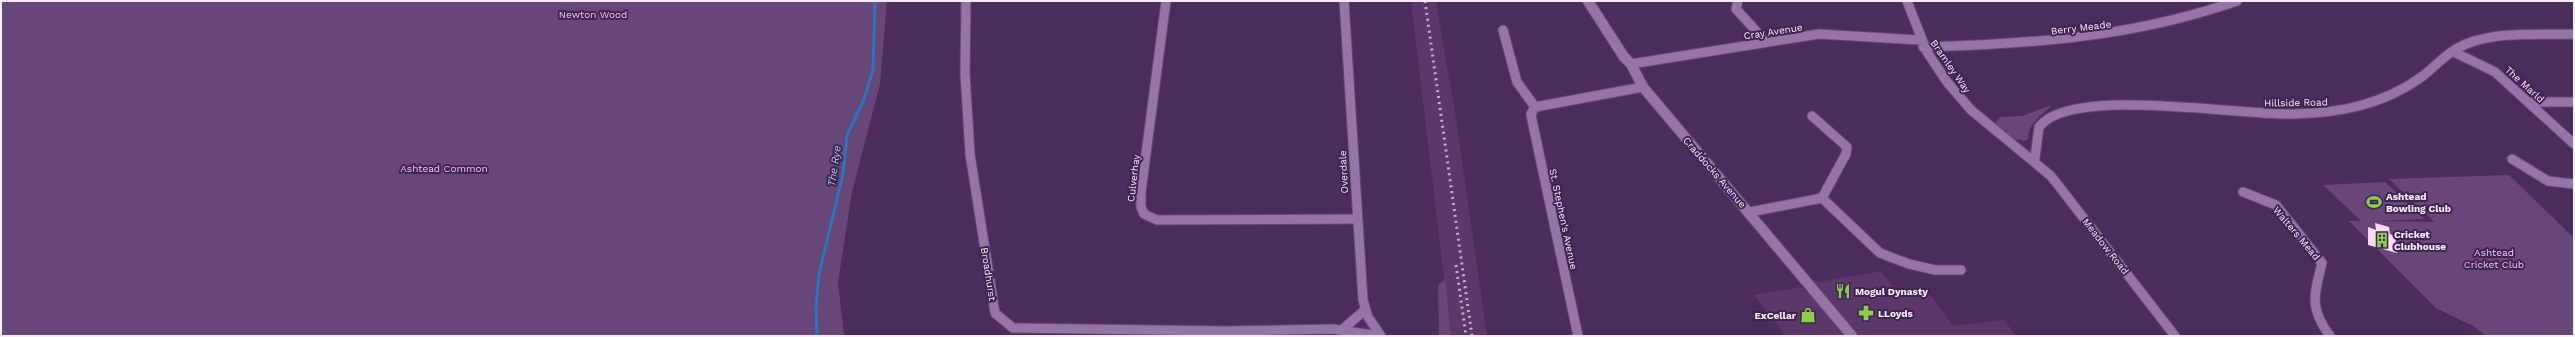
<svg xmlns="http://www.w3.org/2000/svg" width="2575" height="337" font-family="'Work Sans',sans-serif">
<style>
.built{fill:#5a386b}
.green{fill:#67467a}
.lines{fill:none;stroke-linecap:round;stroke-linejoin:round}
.stream{stroke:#2d75c0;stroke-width:3}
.building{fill:#fdd9f6}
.minor-casing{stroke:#634b70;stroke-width:11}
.tertiary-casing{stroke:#634b70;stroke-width:12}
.minor{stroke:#9575a8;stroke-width:9}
.tertiary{stroke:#9575a8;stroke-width:10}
.rail{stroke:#c1b1cb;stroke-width:3;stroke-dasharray:2 4;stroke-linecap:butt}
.labels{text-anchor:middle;stroke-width:4;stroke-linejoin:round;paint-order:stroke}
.park-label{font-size:10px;fill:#e9cdf9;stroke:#402350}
.street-label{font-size:10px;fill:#f6ecfd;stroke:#402350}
.poi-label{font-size:10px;font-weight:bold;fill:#f6ecfd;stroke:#402350;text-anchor:start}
.water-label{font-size:11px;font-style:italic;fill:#a2c3eb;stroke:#402350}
</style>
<rect width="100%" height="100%" fill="#4b2d5b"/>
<g class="built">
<polygon points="1411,1 1436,1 1456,119 1487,336 1451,336"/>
<polygon points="1881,271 1900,296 1930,295 1953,326 2004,320 2016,336 1859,336 1811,280 1819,282"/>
<polygon points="1801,287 1813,297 1845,336 1786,336 1754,295"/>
</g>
<g class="green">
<polygon points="1,1 887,1 880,84 852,192 838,282 844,336 1,336"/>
<path d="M2052,105C2041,117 2029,121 2028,139L2025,141L2011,138L1994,125L2000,117L2022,116Z"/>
<polygon points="2509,175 2574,238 2574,336 2486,336 2475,327 2436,308 2349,221 2361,221 2323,185 2385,182 2425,219 2375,221 2434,222 2389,179"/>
<polygon points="1445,280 1451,336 1439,336 1438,285"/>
</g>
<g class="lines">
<polyline class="stream" points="817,336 816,308 819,274 843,174 847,135 863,102 873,70 875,1"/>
</g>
<polygon class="building" points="2375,223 2389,227 2390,234 2395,236 2397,253 2368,245 2368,227 2376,230"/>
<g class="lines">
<g class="minor-casing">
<g id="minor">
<polyline points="966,1 965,73 970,154 995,313 1013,328 1225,331 1333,329 1379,336"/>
<polyline points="1166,1 1141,192 1141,207 1144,214 1157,220 1357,219"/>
<polyline points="1344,1 1363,300 1368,317 1381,336"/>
<polyline points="1738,1 1736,9 1766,42"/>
<polyline points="1907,1 1927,52 1947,82 1971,110 2051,176 2175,336"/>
<polyline points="1503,30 1517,82 1535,107 1531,114 1532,120 1578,336"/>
<path d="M1923,47C2032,44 2133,37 2237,1"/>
<polyline points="2454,52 2495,72 2574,144"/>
<polyline points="1631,64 1819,34 1919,40"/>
<polyline points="2529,102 2574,102"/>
<polyline points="1535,107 1643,87"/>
<path d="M2035,158L2039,127C2070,85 2242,116 2294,114C2339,113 2382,105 2420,78C2435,67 2448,51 2466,44C2499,31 2539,35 2574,34"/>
<polyline points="2512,159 2548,181 2574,184"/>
<path d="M2243,192L2276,205L2322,263C2314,295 2309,308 2330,336"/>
<polyline points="1822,198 1880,253 1909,264 1935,270 1961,270"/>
<polyline points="1750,212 1822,198 1846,154 1847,147 1812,116"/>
<polyline points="1344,328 1365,310"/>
</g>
</g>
<g class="tertiary-casing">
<polyline id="tertiary" points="1588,1 1624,57 1631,64 1643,87 1852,336"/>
</g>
<use href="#minor" class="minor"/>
<use href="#tertiary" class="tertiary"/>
<g class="rail">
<polyline points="1425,1 1472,336"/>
<polyline points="1456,265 1466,336"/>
</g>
</g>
<defs>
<g id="stadium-bare" transform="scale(1.2)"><path d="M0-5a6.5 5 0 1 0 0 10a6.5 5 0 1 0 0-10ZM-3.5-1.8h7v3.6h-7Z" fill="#89cf48" stroke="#402350" stroke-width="2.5" paint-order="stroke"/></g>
<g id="building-bare" transform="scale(1.2)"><path d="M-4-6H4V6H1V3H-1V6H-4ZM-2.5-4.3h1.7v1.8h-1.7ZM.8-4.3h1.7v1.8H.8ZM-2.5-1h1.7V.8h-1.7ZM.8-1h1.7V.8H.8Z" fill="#89cf48" stroke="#402350" stroke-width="2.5" paint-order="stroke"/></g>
<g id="restaurant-bare" transform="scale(1.2)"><path d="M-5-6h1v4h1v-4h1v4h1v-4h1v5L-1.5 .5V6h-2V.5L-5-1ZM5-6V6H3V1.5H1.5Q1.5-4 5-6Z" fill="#89cf48" stroke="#402350" stroke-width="2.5" paint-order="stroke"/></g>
<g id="pharmacy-bare" transform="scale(1.2)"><path d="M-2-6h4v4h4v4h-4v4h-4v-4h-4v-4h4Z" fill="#89cf48" stroke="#402350" stroke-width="2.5" paint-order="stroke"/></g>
<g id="shop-bare" transform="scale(1.2)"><path d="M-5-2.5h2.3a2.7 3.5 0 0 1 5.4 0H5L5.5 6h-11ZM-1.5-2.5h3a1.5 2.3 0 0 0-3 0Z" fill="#89cf48" stroke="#402350" stroke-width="2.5" paint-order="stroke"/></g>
</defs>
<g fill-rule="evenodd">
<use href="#stadium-bare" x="2374" y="202"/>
<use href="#building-bare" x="2382" y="240"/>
<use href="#restaurant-bare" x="1843" y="291"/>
<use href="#pharmacy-bare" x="1866" y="313"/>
<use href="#shop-bare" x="1808" y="315"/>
</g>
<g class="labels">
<g class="park-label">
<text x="593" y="18">Newton Wood</text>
<text x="444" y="172">Ashtead Common</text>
<text x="2494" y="256">Ashtead<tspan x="2494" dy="12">Cricket Club</tspan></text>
</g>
<g class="street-label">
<text transform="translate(2081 27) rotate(-7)" y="4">Berry Meade</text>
<text transform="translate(1773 31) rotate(-9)" y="4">Cray Avenue</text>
<text transform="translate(1951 66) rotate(55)" y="4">Bramley Way</text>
<text transform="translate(2525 84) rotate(42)" y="4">The Marld</text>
<text transform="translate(2296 102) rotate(-1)" y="4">Hillside Road</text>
<text transform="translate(1343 172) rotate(-93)" y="4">Overdale</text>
<text transform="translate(1715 172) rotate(49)" y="4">Craddocks Avenue</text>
<text transform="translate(1133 178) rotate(-83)" y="4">Culverhay</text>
<text transform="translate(1564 219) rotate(78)" y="4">St. Stephen's Avenue</text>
<text transform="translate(2297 233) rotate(50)" y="4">Walters Mead</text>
<text transform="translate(2106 246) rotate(52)" y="4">Meadow Road</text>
<text transform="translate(989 274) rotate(81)" y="4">Broadhurst</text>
</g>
<g class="poi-label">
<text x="2386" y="200">Ashtead<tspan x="2386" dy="12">Bowling Club</tspan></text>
<text x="2394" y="238">Cricket<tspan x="2394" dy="12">Clubhouse</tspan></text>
<text x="1855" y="295">Mogul Dynasty</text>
<text x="1878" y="317">LLoyds</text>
<text x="1796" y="319" text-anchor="end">ExCellar</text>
</g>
<g class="water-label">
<text transform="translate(834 166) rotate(-82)" y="4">The Rye</text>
</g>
</g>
<rect width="2575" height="337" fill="none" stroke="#f6ecfd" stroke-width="4"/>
</svg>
